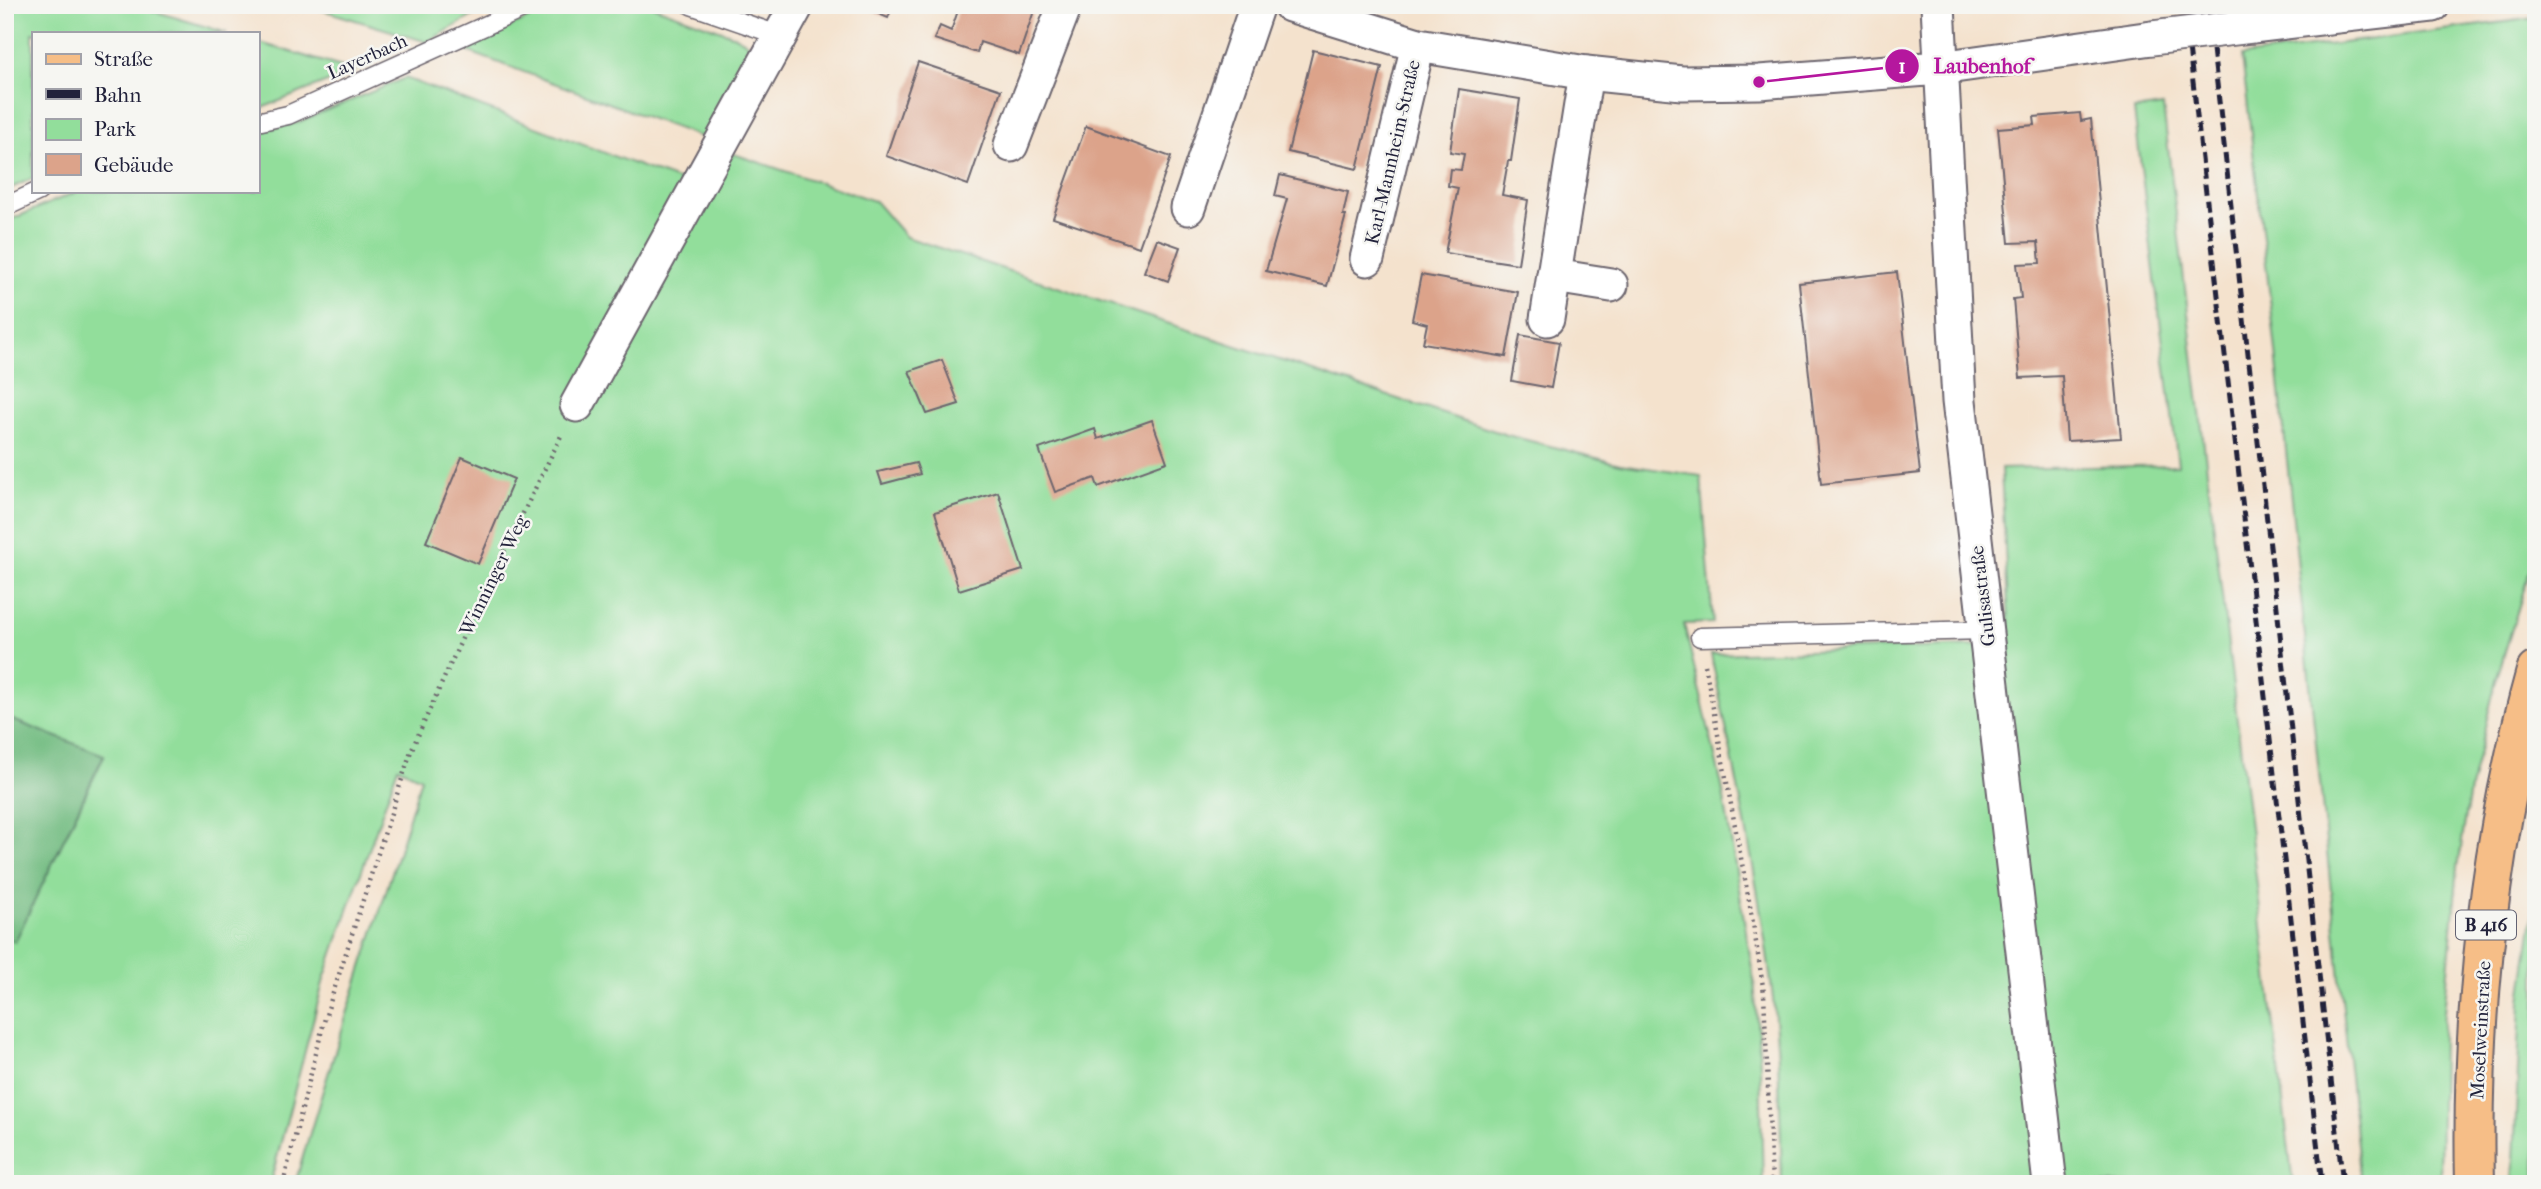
<svg xmlns="http://www.w3.org/2000/svg" width="2541" height="1189" font-family="'IM FELL French Canon',serif">
<style>
.green{fill:#92de9b;stroke:#5a806b;stroke-width:2}
.forest{fill:#75bd83;stroke:#4c705f;stroke-width:2}
.building{fill:#dca38a}
.lines{fill:none;stroke-linecap:round;stroke-linejoin:round}
.lane-casing{stroke:#6c656e;stroke-width:21}
.street-casing{stroke:#6c656e;stroke-width:37}
.primary-casing{stroke:#6c656e;stroke-width:42}
.path{stroke:#6c656e;stroke-width:4.5;stroke-dasharray:2 5;stroke-linecap:butt}
.lane{stroke:#fff;stroke-width:18}
.street{stroke:#fff;stroke-width:33}
.primary{stroke:#f6be87;stroke-width:38}
.rail{stroke:#22223b;stroke-width:5;stroke-dasharray:10 5;stroke-linecap:butt}
.street-bridge-casing{stroke:#6c656e;stroke-width:37;stroke-linecap:butt}
.street-bridge{stroke:#fff;stroke-width:33}
.labels{text-anchor:middle;stroke-width:5;stroke-linejoin:round;paint-order:stroke}
.shield{fill:#f6f6f2;stroke:#626272;stroke-width:2}
.shield-label{font-size:18px;font-weight:bold;fill:#22223b}
.street-label{font-size:19px;fill:#22223b;stroke:#f6f6f2}
.leader{fill:none;stroke:#b5179e;stroke-width:2.5}
.callout-dot{fill:#b5179e;stroke:#f6f6f2;stroke-width:2.5}
.mark-label{font-size:21px;text-anchor:middle;font-weight:bold;fill:#fff}
.callout-label{font-size:21px;text-anchor:middle;font-weight:bold;fill:#b5179e;stroke:#f6f6f2;stroke-width:5;stroke-linejoin:round;paint-order:stroke}
</style>
<rect width="100%" height="100%" fill="#f6f6f2"/>
<filter id="ink" filterUnits="userSpaceOnUse"><feTurbulence type="fractalNoise" baseFrequency=".0143" numOctaves="2"/><feDisplacementMap in="SourceGraphic" scale="14" xChannelSelector="R" yChannelSelector="G"/><feConvolveMatrix kernelMatrix="1 2 1 2 8 2 1 2 1" color-interpolation-filters="sRGB"/></filter>
<filter id="wash" filterUnits="userSpaceOnUse"><feTurbulence type="fractalNoise" baseFrequency=".00686" numOctaves="4" result="noise"/><feDisplacementMap in="SourceGraphic" scale="28" xChannelSelector="R" yChannelSelector="G"/><feGaussianBlur stdDeviation="1.57" result="paint"/><feColorMatrix in="noise" values="0 0 0 0 0 0 0 0 0 0 0 0 0 0 0 0 0 1.4 0 .05"/><feComposite in="paint" operator="in"/></filter>
<g filter="url(#wash)">
<rect width="100%" height="100%" fill="#f4e2cd"/>
<g class="green">
<polygon points="5,5 134,5 227,33 33,33 33,178 5,191"/>
<polygon points="306,5 492,5 427,42"/>
<polygon points="558,5 650,5 733,35 753,46 754,63 709,140 461,49"/>
<polygon points="2536,18 2536,550 2496,681 2470,789 2458,867 2442,1034 2440,1184 2361,1184 2274,333 2242,56"/>
<polygon points="257,42 355,71 257,110"/>
<path d="M405,78L685,183L734,154L875,201L906,237L1507,435L1620,464L1701,476L1713,623L1684,624L1722,786L1754,980L1760,1064L1763,1184H295C334,1047 381,914 421,778L398,767L324,979L270,1184H5V937L15,941L104,756L5,717V222L78,191H257V132L296,123Z"/>
<path d="M2163,106L2293,1184H1782C1780,1117 1780,1049 1771,983C1757,872 1733,763 1711,654L2010,645L2001,469L2178,465L2134,110Z"/>
<polygon points="2536,896 2536,1184 2513,1184 2521,1001"/>
</g>
<polygon class="forest" points="5,717 104,755 15,942 5,937"/>
<g id="blocks">
<g class="building">
<polygon points="870,5 893,5 888,18 869,10"/>
<polygon points="960,5 1036,5 1019,55 980,42 977,53 934,39 940,26 951,31"/>
<polygon points="1313,50 1382,67 1357,169 1288,152"/>
<polygon points="918,62 1001,90 968,185 886,156"/>
<polygon points="1459,89 1520,99 1511,161 1508,161 1502,195 1528,200 1518,264 1445,253 1458,188 1448,186 1450,169 1461,170 1464,154 1450,152"/>
<polygon points="2080,113 2081,121 2091,119 2121,438 2067,441 2062,376 2020,378 2013,299 2021,298 2017,264 2040,263 2038,242 2009,243 1998,128 2035,125 2034,117"/>
<polygon points="1086,126 1171,157 1139,247 1053,218"/>
<polygon points="1280,175 1348,192 1343,215 1346,215 1327,286 1266,271 1287,199 1275,196"/>
<polygon points="1157,239 1180,247 1168,281 1144,272"/>
<polygon points="1897,272 1920,473 1821,484 1799,283"/>
<polygon points="1421,275 1518,292 1506,357 1423,343 1427,324 1412,320"/>
<polygon points="1520,335 1559,342 1551,388 1512,381"/>
<polygon points="942,360 959,404 927,414 909,371"/>
<polygon points="1152,420 1167,462 1098,487 1095,478 1055,492 1039,449 1095,429 1098,439"/>
<polygon points="462,457 514,479 478,564 426,542"/>
<polygon points="916,463 920,474 882,484 878,472"/>
<polygon points="998,492 1023,570 959,590 935,512"/>
</g>
</g>
</g>
<g filter="url(#ink)">
<use href="#blocks" fill-opacity="0" stroke="#6c656e" stroke-width="2"/>
<g class="lines">
<g class="lane-casing">
<g id="lane">
<polyline points="691,5 781,36"/>
<polyline points="257,122 288,115 531,5"/>
<polyline points="5,207 39,191"/>
<polyline points="1700,637 1986,630"/>
</g>
</g>
<g class="street-casing">
<g id="street">
<polyline points="1290,5 1418,45 1586,73 1682,83 1759,82 1940,68 2152,38"/>
<polyline points="1938,5 1959,401 2050,1184"/>
<polyline points="2252,26 2433,5"/>
<polyline points="1011,145 1065,5"/>
<polyline points="1188,208 1257,5"/>
<polyline points="1367,259 1418,45"/>
<polyline points="1554,276 1611,285"/>
<polyline points="1547,319 1586,73"/>
<polyline points="577,405 797,5"/>
</g>
</g>
<g class="primary-casing">
<path id="primary" d="M2475,1184C2471,1011 2490,837 2536,671"/>
</g>
<g class="path">
<polyline points="1705,665 1752,917 1764,993 1772,1184"/>
<polyline points="283,1184 325,1018 411,751 470,621 561,436"/>
</g>
<use href="#lane" class="lane"/>
<use href="#street" class="street"/>
<use href="#primary" class="primary"/>
<g class="rail">
<polyline points="2184,5 2322,1184"/>
<polyline points="2208,5 2343,1184"/>
</g>
<g class="street-bridge-casing">
<polyline id="street-bridge" points="2152,38 2252,26"/>
</g>
<use href="#street-bridge" class="street-bridge"/>
</g>
</g>
<g class="labels">
<rect class="shield" x="2456" y="910.5" width="60" height="29" rx="5"/>
<g class="shield-label">
<text x="2486" y="931">B 416</text>
</g>
<g class="street-label">
<text transform="translate(367 56) rotate(-24)" y="7">Layerbach</text>
<text transform="translate(1392 152) rotate(-77)" y="7">Karl-Mannheim-Straße</text>
<text transform="translate(493 575) rotate(-64)" y="7">Winninger Weg</text>
<text transform="translate(1982 596) rotate(-97)" y="7">Gulisastraße</text>
<text transform="translate(2480 1030) rotate(-87)" y="7">Moselweinstraße</text>
</g>
</g>
<path class="leader" d="M1759 82L1902 66"/>
<g class="callout-dot">
<circle cx="1759" cy="82" r="7"/>
<circle cx="1902" cy="66" r="18"/>
</g>
<g class="mark-label">
<text x="1902" y="73">1</text>
</g>
<g class="callout-label">
<text x="1982" y="73">Laubenhof</text>
</g>
<rect width="2541" height="1189" fill="none" stroke="#f6f6f2" stroke-width="28"/>
<rect x="32" y="32" width="228" height="161" fill="#f6f6f2" stroke="#a1a1a9" stroke-width="2"/>
<rect x="46" y="54" width="35" height="10" fill="#f6be87" stroke="#a1a1a9" stroke-width="2"/>
<text x="94" y="66" font-size="21" fill="#22223b">Straße</text>
<rect x="46" y="89" width="35" height="10" fill="#22223b" stroke="#a1a1a9" stroke-width="2"/>
<text x="94" y="102" font-size="21" fill="#22223b">Bahn</text>
<rect x="46" y="119" width="35" height="21" fill="#92de9b" stroke="#a1a1a9" stroke-width="2"/>
<text x="94" y="136" font-size="21" fill="#22223b">Park</text>
<rect x="46" y="154" width="35" height="21" fill="#dca38a" stroke="#a1a1a9" stroke-width="2"/>
<text x="94" y="172" font-size="21" fill="#22223b">Gebäude</text>
</svg>
